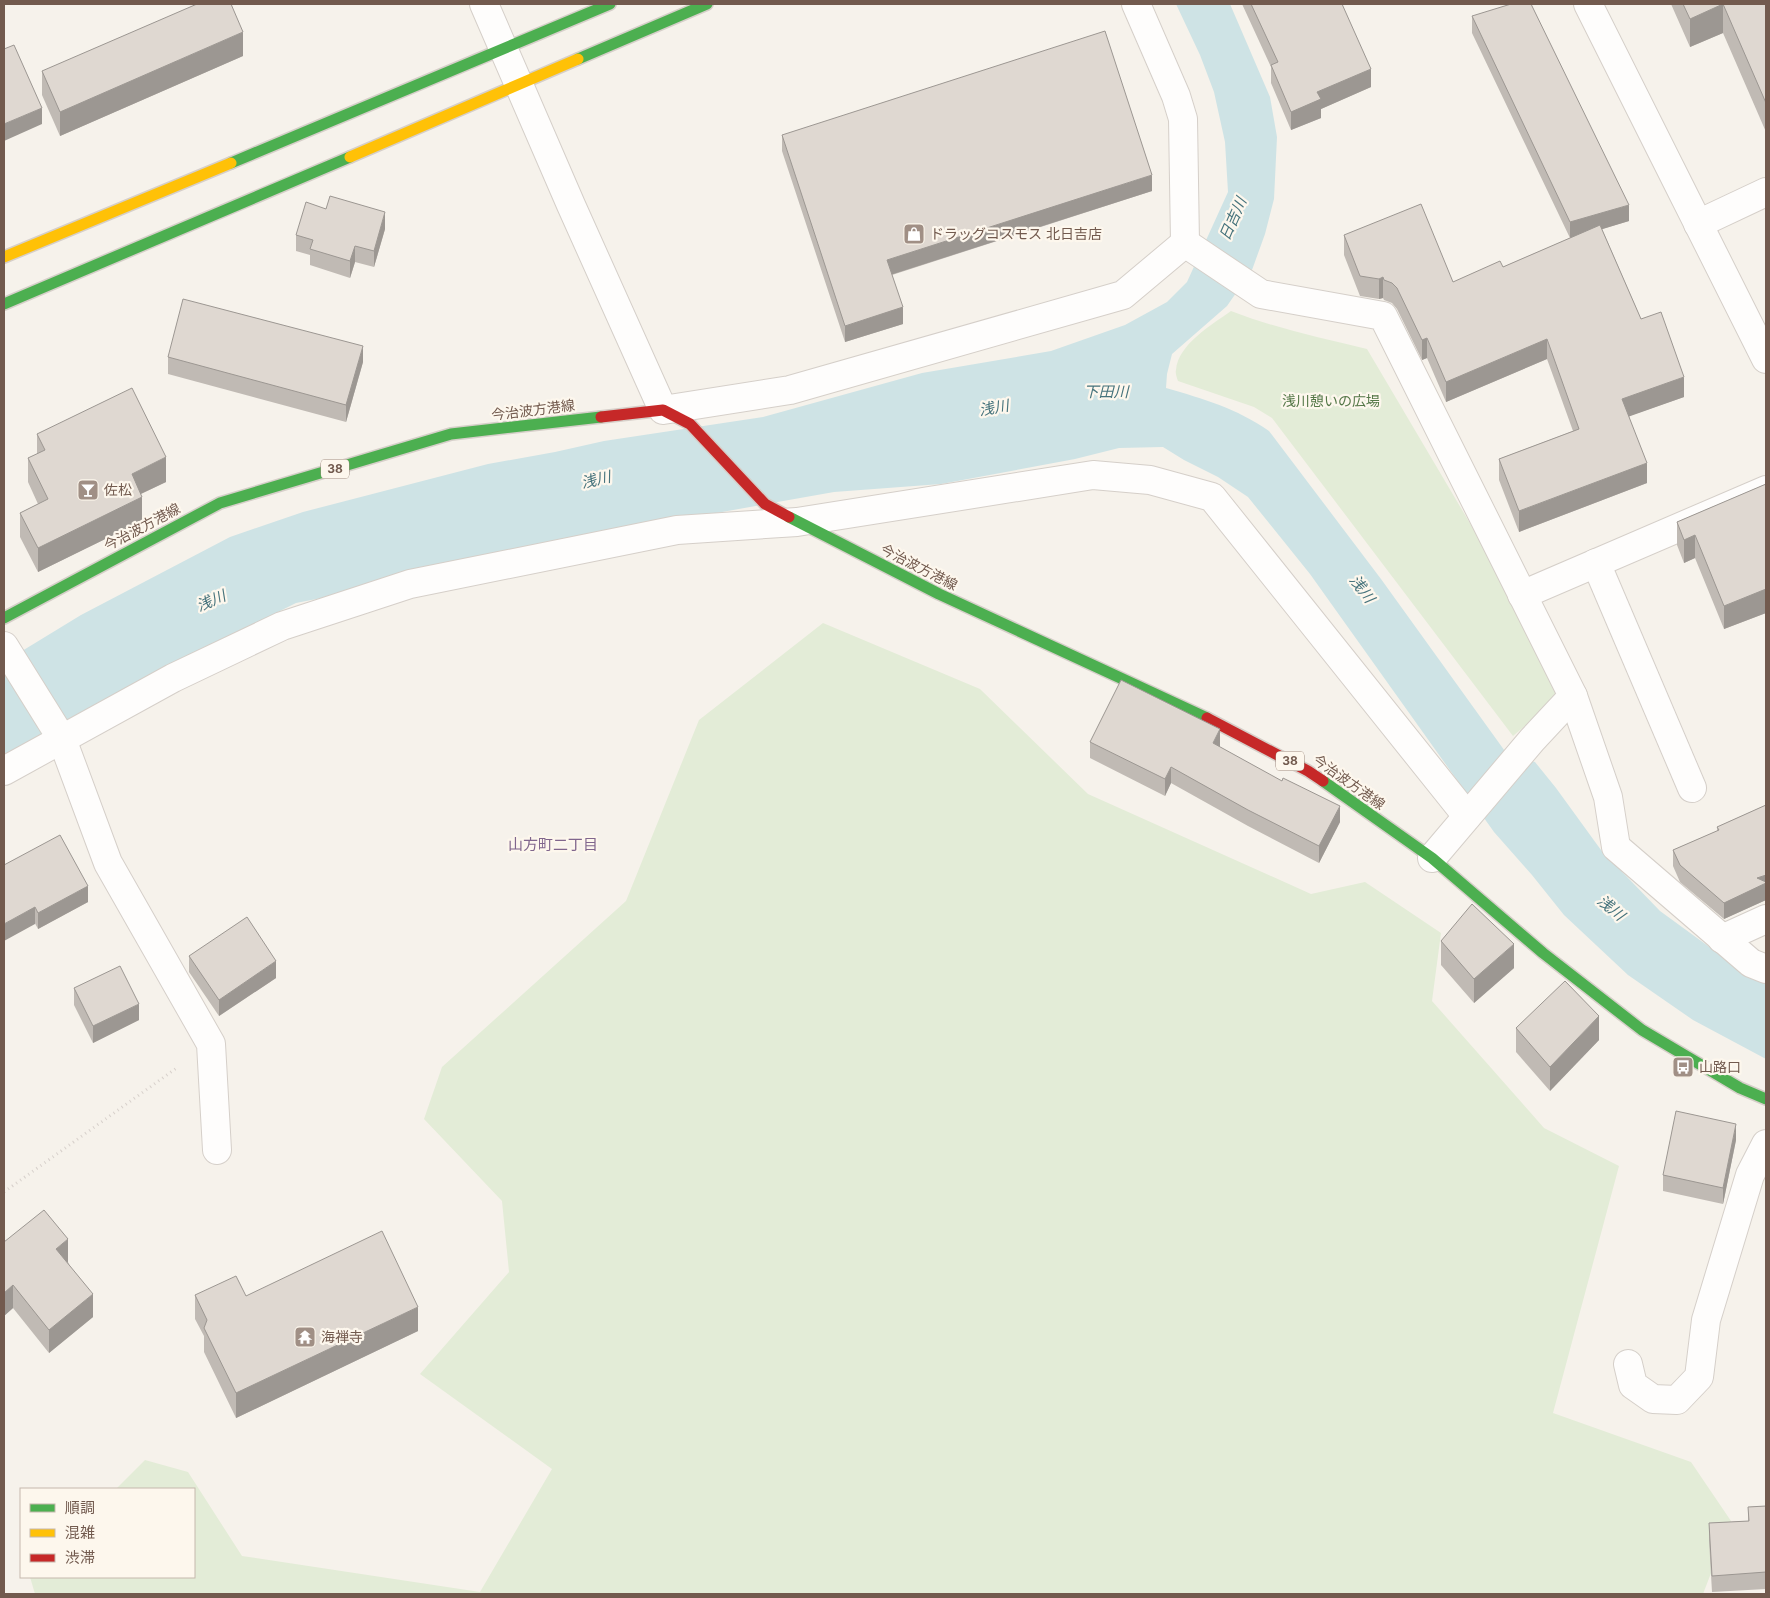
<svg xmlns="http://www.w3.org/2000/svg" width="1770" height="1598" font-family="Inter,'Noto Sans JP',sans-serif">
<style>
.green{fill:#e3ecd7}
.water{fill:#cee3e5}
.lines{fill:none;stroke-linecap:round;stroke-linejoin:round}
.street-casing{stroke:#d5cfc9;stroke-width:30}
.fast-casing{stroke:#d6cfc9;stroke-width:14}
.slow-casing{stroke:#d6cfc9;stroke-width:14}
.jam-casing{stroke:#d6cfc9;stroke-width:14}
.path{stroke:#d7d0cb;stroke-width:3;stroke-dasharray:1 4;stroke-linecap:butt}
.street{stroke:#fefdfc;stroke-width:28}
.fast{stroke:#4caf50;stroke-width:11}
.slow{stroke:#ffc107;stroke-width:11}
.jam{stroke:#c62828;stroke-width:11}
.wall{fill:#c0bab4}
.shaded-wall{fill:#9c9792}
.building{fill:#dfd8d1;stroke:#9c9792}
.labels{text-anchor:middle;stroke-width:4.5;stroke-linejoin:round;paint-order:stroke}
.shield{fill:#fdf7ed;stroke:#9c897e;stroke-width:1}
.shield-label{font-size:12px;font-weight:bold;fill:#725a4e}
.poi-label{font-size:14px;fill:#725a4e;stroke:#fdf7ed;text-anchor:start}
.park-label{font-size:14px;fill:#547747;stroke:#fdf7ed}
.street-label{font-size:14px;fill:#725a4e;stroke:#fdf7ed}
.water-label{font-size:15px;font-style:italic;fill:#46737c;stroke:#fdf7ed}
.neighbourhood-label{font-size:15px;fill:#80668d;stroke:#fdf7ed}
</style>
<rect width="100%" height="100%" fill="#f6f2eb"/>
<g class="green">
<path d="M1231,311C1275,328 1320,338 1367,349L1481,542L1558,698L1513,736L1272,418L1254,407L1178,381C1177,378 1175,373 1176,370C1178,344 1213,324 1231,311Z"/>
<polygon points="823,623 980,689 1088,794 1311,894 1365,882 1441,933 1432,1001 1544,1128 1619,1166 1553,1413 1691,1462 1731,1521 1703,1594 35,1594 30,1577 194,1577 194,1489 116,1489 145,1460 188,1472 242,1556 480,1592 552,1469 420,1374 509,1272 502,1201 424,1119 442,1067 626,901 699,720"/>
</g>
<path class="water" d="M1176,4H1230L1270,97L1277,137L1274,199L1265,234L1252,270L1227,306L1172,354L1167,374L1166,388C1204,399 1236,408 1269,431L1381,579L1507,754L1535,762L1556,788L1601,850L1660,911L1719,954L1766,979V1059L1693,1020L1628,975L1564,915L1532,875L1494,832L1310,574L1248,497L1218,477L1184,460L1163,447L1119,448L1075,459L941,484L834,492L694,517L352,592L296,603L107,698L32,740L4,758V662L81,615L230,537L303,512L488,464L555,452L604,441L763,417L922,373L1051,351L1125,325L1167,302L1187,282L1228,192L1225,142L1214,92L1200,55Z"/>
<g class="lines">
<g class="street-casing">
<g id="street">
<polyline points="484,4 571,205 663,410 790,390 1123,295 1185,243"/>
<polyline points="1136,4 1176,96 1183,119 1185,243"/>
<polyline points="1588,4 1766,359"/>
<polyline points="1698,224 1766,192"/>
<polyline points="1185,243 1261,294 1383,316 1573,696 1532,740 1432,858"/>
<polyline points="1596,563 1692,788"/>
<polyline points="1522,595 1766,490"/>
<polyline points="4,646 62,739 108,863 211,1044 217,1150"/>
<polyline points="1573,696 1608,797 1616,847 1751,963 1766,969"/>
<polyline points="4,771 173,678 282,626 410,584 677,530 797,522 1093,475 1150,480 1212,497 1467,816"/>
<polyline points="1722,939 1766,919"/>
<polyline points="1628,1364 1633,1385 1653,1399 1677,1400 1699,1377 1706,1320 1750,1175 1766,1144"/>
</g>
</g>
<g class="fast-casing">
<g id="fast">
<polyline points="578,59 707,4"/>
<polyline points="231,163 610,4"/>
<polyline points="4,304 350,157"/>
<polyline points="789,517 939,594 1207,718"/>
<polyline points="4,618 220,503 451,434 601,417"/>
<polyline points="1323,781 1432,858 1543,953 1642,1030 1740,1088 1766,1099"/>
</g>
</g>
<g class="slow-casing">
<g id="slow">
<polyline points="350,157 578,59"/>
<polyline points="4,257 231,163"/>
</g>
</g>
<g class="jam-casing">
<g id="jam">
<polyline points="601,417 663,410 690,424 765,504 789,517"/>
<polyline points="1207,718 1308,771 1323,781"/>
</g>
</g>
<polyline class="path" points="4,1192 178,1067"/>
<use href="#street" class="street"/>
<use href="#fast" class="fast"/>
<use href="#slow" class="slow"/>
<use href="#jam" class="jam"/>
</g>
<g class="wall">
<polygon points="1242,4 1342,4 1371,87 1321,109 1321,118 1291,130 1271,83 1271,67"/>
<polygon points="1671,4 1766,4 1766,132 1723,33 1690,47"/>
<polygon points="1472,16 1629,221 1602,229 1641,319 1684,397 1629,416 1647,483 1519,532 1499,480 1499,459 1573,431 1547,359 1446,402 1427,358 1422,360 1397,309 1392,303 1384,300 1383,298 1379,299 1360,296 1344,255 1344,235 1453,282 1503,267 1570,238 1472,33"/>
<polygon points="243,56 60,136 42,95 42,71"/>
<polygon points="782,135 1152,191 892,275 903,324 845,342 782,151"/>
<polygon points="385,229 374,267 355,262 350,278 310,265 310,255 296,251 296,235"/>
<polygon points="168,357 363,362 346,422 168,374"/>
<polygon points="37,434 166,482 141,494 142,521 38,572 20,537 20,513 38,504 28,482 28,458 37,454"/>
<polygon points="1766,484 1766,613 1724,629 1695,558 1684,563 1677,545 1677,522"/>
<polygon points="1090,742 1220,746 1219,747 1340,822 1319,863 1248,826 1171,783 1165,796 1090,758"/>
<polygon points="1766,805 1766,900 1724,919 1680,882 1673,866 1673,850 1717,831 1717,827"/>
<polygon points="4,865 88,902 38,929"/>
<polygon points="1441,941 1514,968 1474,1003 1441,965"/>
<polygon points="189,956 276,978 219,1016 189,972"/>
<polygon points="74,988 139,1020 93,1043 74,1005"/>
<polygon points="1516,1028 1599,1040 1550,1091 1516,1052"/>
<polygon points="1736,1140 1723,1204 1663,1191 1663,1175"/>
<polygon points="4,1242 68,1262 93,1317 49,1353 13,1308 4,1316"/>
<polygon points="195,1295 246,1296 418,1331 236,1418 204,1352 204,1336 195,1319"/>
<polygon points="1766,1506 1766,1589 1712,1592 1709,1540 1709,1523 1748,1521 1748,1507"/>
</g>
<g class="shaded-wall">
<polygon points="1723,4 1723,33 1690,47 1690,19"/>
<polygon points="243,32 243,56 60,136 60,112"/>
<polygon points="1371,69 1371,87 1321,109 1321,118 1291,130 1291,112 1317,92"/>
<polygon points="42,108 42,124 4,141 4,124"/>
<polygon points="1152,175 1152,191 887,276 887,260"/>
<polygon points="1629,205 1629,221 1570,239 1570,222"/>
<polygon points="385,212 385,229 374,267 374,251"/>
<polygon points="355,246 355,262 350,278 350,261"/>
<polygon points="1383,277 1383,298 1379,299 1379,279"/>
<polygon points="903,307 903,324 845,342 845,326"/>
<polygon points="1427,338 1427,358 1422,360 1422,340"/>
<polygon points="1547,339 1547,359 1446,402 1446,382"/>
<polygon points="363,346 363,362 346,422 346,405"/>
<polygon points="1684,377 1684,397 1622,419 1622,399"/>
<polygon points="166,457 166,482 132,498 132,474"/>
<polygon points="1647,463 1647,483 1519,532 1519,511"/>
<polygon points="142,497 142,521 38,572 38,548"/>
<polygon points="1695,535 1695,558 1684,563 1684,540"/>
<polygon points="1766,589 1766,613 1724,629 1724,606"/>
<polygon points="1220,729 1220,746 1213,760 1213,743"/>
<polygon points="1171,767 1171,783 1165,796 1165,779"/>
<polygon points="1340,806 1340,822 1319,863 1319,846"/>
<polygon points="1766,875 1766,900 1724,919 1724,903 1757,878"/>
<polygon points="88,886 88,902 38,929 38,913"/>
<polygon points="35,907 35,924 4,941 4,924"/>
<polygon points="1514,944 1514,968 1474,1003 1474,979"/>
<polygon points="276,961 276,978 219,1016 219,1000"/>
<polygon points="139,1004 139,1020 93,1043 93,1026"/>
<polygon points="1599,1016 1599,1040 1550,1091 1550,1067"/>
<polygon points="1736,1124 1736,1140 1723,1204 1723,1188"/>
<polygon points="68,1239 68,1262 56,1272 56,1249"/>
<polygon points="13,1285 13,1308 4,1316 4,1293"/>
<polygon points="93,1294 93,1317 49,1353 49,1330"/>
<polygon points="418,1307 418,1331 236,1418 236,1393"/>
</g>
<g class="building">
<polygon points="197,4 231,4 243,32 60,112 42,71"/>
<polygon points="1251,4 1342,4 1371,69 1317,92 1321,99 1291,112 1271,65 1278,62"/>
<polygon points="1511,4 1531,4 1629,205 1570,222 1472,16"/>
<polygon points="1683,4 1766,4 1766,103 1723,4 1690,19"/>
<polygon points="1105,31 1152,175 887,260 903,307 845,326 782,135"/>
<polygon points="14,45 42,108 4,124 4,49"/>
<polygon points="330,196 385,212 374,251 355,246 350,261 310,249 313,240 296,235 306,202 326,209"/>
<polygon points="1421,204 1453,282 1500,261 1503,267 1600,225 1641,319 1661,312 1684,377 1622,399 1647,463 1519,511 1499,459 1579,429 1547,339 1446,382 1427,338 1422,340 1397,288 1392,283 1384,280 1383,277 1379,279 1360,276 1344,235"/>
<polygon points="183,299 363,346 346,405 168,357"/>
<polygon points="132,388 166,457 132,474 142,497 38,548 20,513 48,499 28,458 45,450 37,434"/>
<polygon points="1766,484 1766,589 1724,606 1695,535 1684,540 1677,522"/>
<polygon points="1121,680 1220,729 1213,743 1282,781 1283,778 1340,806 1319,846 1248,810 1171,767 1165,779 1090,742"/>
<polygon points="1766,805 1766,875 1757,878 1766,882 1766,883 1724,903 1680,865 1673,850 1719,830 1717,827"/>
<polygon points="60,835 88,886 38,913 35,907 4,924 4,865"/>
<polygon points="1472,904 1514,944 1474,979 1441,941"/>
<polygon points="247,917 276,961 219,1000 189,956"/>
<polygon points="120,966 139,1004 93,1026 74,988"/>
<polygon points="1565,981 1599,1016 1550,1067 1516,1028"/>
<polygon points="1676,1111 1736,1124 1723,1188 1663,1175"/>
<polygon points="44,1210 68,1239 56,1249 93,1294 49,1330 13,1285 4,1293 4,1242"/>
<polygon points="382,1231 418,1307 236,1393 204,1328 207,1320 195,1295 236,1276 246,1296"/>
<polygon points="1766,1506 1766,1572 1712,1576 1709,1523 1749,1521 1748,1507"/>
</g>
<defs>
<g id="shop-square" transform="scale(1.125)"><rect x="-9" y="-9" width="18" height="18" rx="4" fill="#a08f85" stroke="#fdf7ed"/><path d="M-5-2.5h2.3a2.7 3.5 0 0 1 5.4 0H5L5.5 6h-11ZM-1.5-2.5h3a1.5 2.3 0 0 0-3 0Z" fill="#fff"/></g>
<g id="bar-square" transform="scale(1.125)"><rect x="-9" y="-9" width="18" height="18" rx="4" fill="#a08f85" stroke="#fdf7ed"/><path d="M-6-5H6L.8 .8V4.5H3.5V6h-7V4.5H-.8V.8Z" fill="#fff"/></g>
<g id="bus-square" transform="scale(1.125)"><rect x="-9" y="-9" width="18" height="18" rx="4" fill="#a08f85" stroke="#fdf7ed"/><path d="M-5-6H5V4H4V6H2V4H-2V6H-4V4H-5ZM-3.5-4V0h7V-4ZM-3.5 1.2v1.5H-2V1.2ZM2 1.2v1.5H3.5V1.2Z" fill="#fff"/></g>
<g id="temple-square" transform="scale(1.125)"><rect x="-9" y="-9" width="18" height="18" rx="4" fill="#a08f85" stroke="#fdf7ed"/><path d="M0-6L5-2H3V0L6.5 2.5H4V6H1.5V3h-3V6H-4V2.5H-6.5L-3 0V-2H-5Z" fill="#fff"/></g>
</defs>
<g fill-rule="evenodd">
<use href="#shop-square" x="914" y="234"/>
<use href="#bar-square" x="88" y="490"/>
<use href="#bus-square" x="1683" y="1067"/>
<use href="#temple-square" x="305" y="1337"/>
</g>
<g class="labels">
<g class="shield">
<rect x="321" y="459.5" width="28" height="19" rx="4"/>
<rect x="1276" y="751.5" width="28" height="19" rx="4"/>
</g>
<g class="shield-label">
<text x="335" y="473">38</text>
<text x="1290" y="765">38</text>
</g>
<g class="poi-label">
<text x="930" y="239">ドラッグコスモス 北日吉店</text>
<text x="104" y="495">佐松</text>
<text x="1699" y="1072">山路口</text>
<text x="321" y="1342">海禅寺</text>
</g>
<g class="park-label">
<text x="1331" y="406">浅川憩いの広場</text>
</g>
<g class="street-label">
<text transform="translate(533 410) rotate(-7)" y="5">今治波方港線</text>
<text transform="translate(142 527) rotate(-28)" y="5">今治波方港線</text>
<text transform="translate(919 567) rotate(27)" y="5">今治波方港線</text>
<text transform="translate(1349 782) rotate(35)" y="5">今治波方港線</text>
</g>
<g class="water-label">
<text transform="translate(1233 219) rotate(-66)" y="5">日吉川</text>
<text x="1106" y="397">下田川</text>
<text transform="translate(994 408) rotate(-10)" y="5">浅川</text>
<text transform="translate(596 480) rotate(-13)" y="5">浅川</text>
<text transform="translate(1362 589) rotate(53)" y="5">浅川</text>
<text transform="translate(211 601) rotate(-23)" y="5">浅川</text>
<text transform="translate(1611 908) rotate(40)" y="5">浅川</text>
</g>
<g class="neighbourhood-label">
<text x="553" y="850">山方町二丁目</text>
</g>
</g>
<rect width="1770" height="1598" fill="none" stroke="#725a4e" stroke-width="10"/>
<rect x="20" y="1488" width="175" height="90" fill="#fdf7ed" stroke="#c5b8ad"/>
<rect x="30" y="1504" width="25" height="8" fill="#4caf50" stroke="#c5b8ad"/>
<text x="65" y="1513" font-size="15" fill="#725a4e">順調</text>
<rect x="30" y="1529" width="25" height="8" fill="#ffc107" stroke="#c5b8ad"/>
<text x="65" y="1538" font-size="15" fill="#725a4e">混雑</text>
<rect x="30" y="1554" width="25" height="8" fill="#c62828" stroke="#c5b8ad"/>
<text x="65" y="1563" font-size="15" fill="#725a4e">渋滞</text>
</svg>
